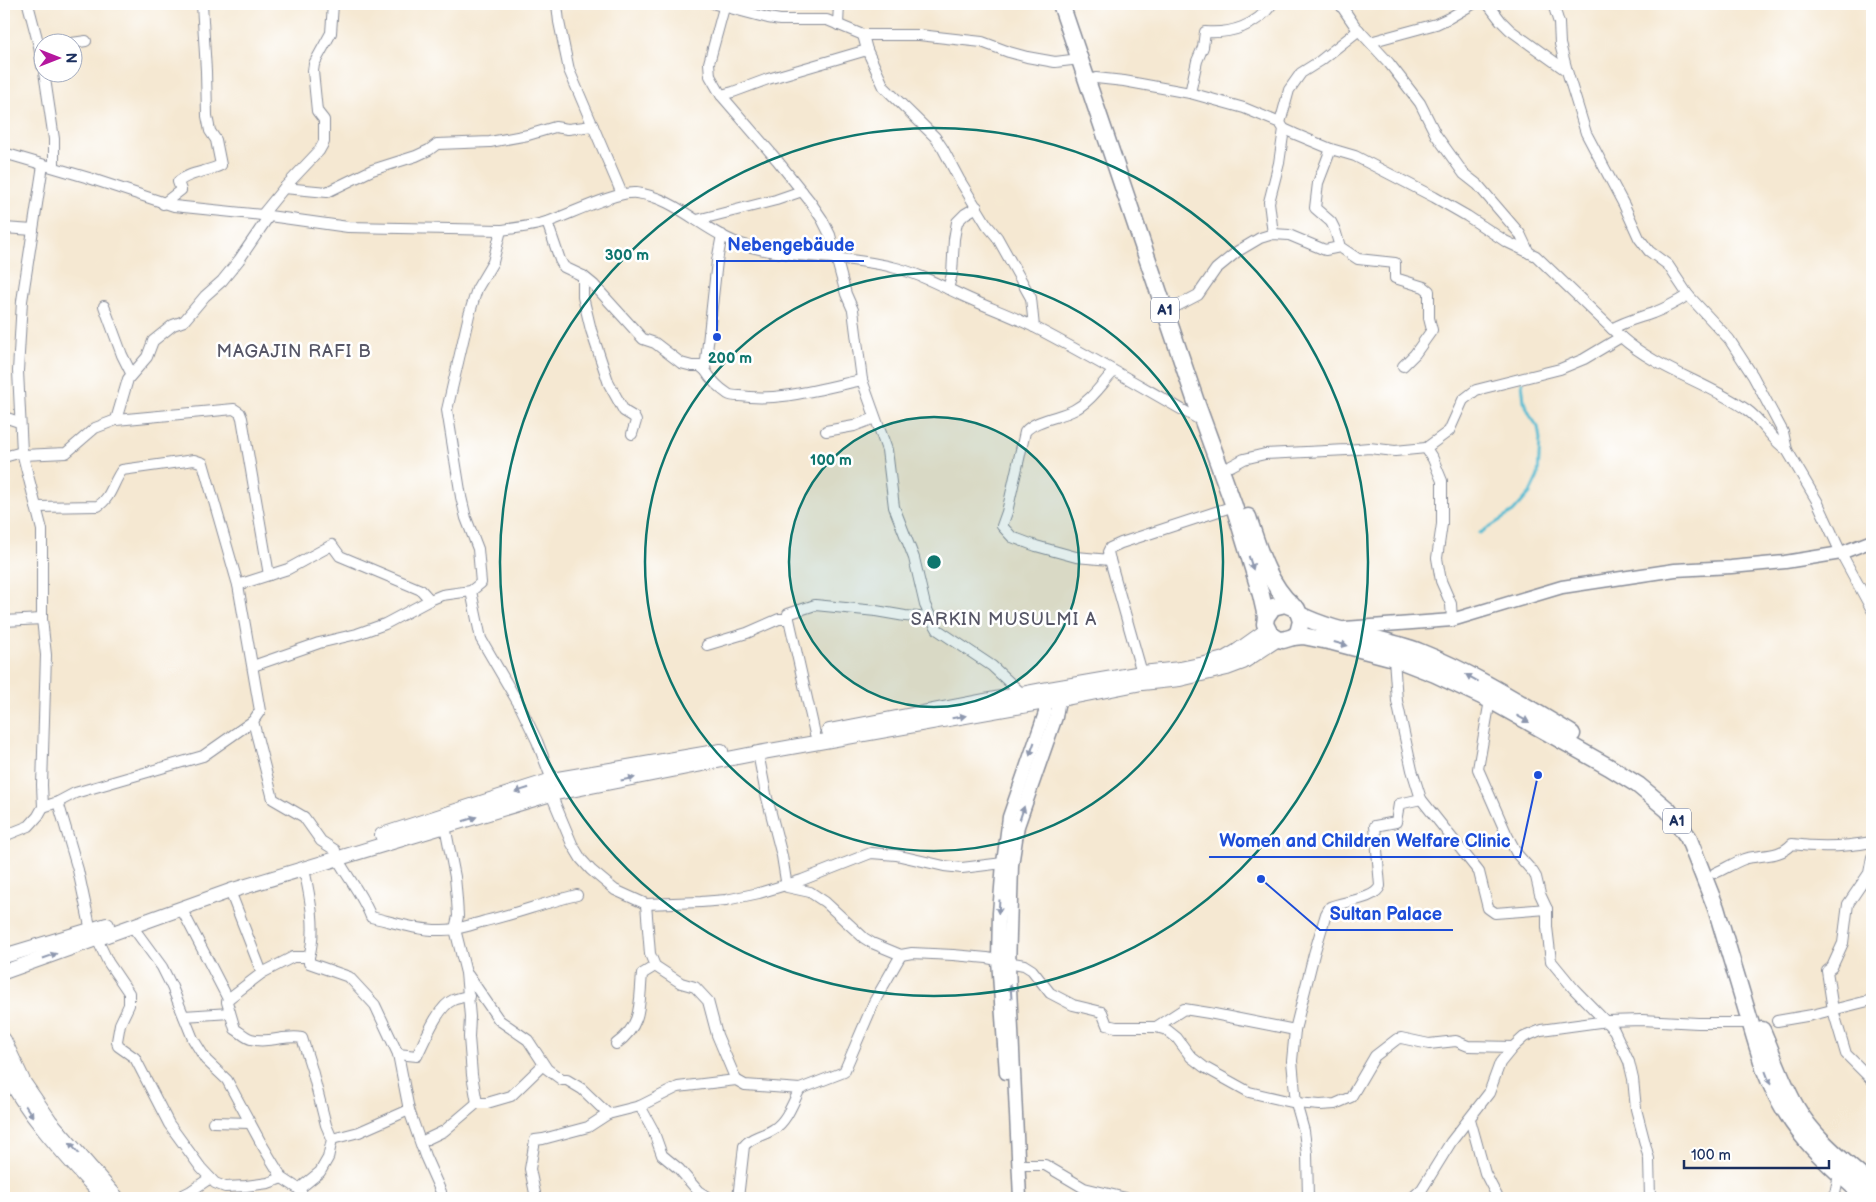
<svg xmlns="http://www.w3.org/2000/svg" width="1876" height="1202" font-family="'Balsamiq Sans',sans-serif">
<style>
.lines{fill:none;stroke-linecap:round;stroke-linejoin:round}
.stream{stroke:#55bbd2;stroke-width:3}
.minor-casing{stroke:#888c98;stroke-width:12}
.tertiary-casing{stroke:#888c98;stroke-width:15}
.secondary-casing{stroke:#888c98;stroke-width:16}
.trunk-casing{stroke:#888c98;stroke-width:19}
.minor{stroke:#fff;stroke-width:10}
.tertiary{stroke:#fff;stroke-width:12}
.secondary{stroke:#fff;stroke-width:14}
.trunk{stroke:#fff;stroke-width:16}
.oneway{fill:#8d97ae}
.ring{fill:none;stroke:#0f766e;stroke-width:2.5}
.labels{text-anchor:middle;stroke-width:5;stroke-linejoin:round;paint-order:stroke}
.shield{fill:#fff;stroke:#5f6d8e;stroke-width:1}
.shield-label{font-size:15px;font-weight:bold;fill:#1b2f5e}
.neighbourhood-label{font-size:18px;letter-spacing:1px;fill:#575767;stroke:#fff}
.centre{fill:#0f766e;stroke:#fff;stroke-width:2.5}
.ring-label{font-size:15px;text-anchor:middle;font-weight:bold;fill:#0f766e;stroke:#fff;stroke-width:5;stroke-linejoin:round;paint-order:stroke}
.leader{fill:none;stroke:#1d4ed8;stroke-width:2}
.callout-dot{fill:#1d4ed8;stroke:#fff;stroke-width:2}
.callout-label{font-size:18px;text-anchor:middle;font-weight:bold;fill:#1d4ed8;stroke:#fff;stroke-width:5;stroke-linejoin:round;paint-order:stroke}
</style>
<rect width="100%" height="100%" fill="#fff"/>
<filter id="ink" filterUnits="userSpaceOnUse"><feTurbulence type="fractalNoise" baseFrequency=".02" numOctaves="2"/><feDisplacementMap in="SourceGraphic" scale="10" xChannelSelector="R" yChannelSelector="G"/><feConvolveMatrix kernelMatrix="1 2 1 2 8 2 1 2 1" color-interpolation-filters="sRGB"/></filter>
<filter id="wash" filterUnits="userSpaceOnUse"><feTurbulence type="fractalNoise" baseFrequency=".0096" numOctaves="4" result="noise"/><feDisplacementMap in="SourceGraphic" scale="20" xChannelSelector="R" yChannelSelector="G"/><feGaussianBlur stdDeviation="1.12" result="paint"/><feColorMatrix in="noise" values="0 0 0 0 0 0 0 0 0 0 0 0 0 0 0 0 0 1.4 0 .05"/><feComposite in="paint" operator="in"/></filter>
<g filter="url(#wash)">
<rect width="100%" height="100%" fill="#f5e8d2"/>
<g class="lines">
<polyline class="stream" points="1480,533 1513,512 1530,493 1538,476 1540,439 1538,427 1531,417 1524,401 1522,382"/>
</g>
</g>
<g filter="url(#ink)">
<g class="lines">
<g class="minor-casing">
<g id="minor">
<polyline points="28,4 39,46 42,66"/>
<polyline points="557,4 559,22 569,70 622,194"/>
<polyline points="715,4 768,18 780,20 827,20 863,35 919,35 982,42 1009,52 1027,57 1055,62 1080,59"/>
<polyline points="725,4 709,63 710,76 721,95 777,160 809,200 822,219 830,235 846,294 853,310 862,380 887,450 894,507 914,558 925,605 931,618 938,630 992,666 1022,694"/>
<polyline points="1340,4 1355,26 1389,63 1420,103 1436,135 1464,174 1478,185 1520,234 1529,253"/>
<polyline points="1488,4 1501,21 1510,30 1567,71 1586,133 1624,205 1639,238 1649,251 1668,265 1688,295 1729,339 1753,376 1783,432 1787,450 1817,501 1841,553 1872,610"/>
<polyline points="1553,4 1559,23 1560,44 1567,71"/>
<polyline points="838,25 839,4"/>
<polyline points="863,35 867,50 884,87 935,137 943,149 959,179 987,225 997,237 1031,298 1034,327"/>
<polyline points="1370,42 1436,24 1449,18 1473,4"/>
<polyline points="72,43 86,41"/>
<polyline points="44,72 54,139 54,167"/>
<polyline points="1096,78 1124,81 1190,93 1244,108 1280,123 1284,129 1295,134 1331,149 1355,156 1434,197 1467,216 1505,241 1536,256 1612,329"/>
<path d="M1190,93L1197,61L1203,47L1205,32C1231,34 1256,26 1272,4"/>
<polyline points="721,95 733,92 768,79 867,50"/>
<polyline points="1280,123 1289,90 1301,73 1320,61 1359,30"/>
<polyline points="1331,149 1318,183 1315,208 1331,222 1335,230 1340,247 1358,259 1395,263 1395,278 1424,287 1429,291 1429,318 1432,330 1415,354 1403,366"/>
<path d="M4,153L89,178L174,206L262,215L348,227L501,230C517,228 535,226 550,221C570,214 617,191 636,193C675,197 703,231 738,243C788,260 842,254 892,267C919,273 945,288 970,299C992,309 1015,317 1036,328C1092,357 1147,390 1202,421"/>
<polyline points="284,188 327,192 372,170 416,156 429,150 437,144 490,142 528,135 555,127 568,129 593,126"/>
<path d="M163,204L181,190L178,182C189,172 208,172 221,165L216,140L210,131L207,116L206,71L202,4"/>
<polyline points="262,215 284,188 319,151 324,142 324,120 317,111 313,71 314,64 331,33 333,4"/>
<polyline points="697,220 776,200 802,191"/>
<polyline points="547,222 560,260 564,267 583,276 594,285 643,339 655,343 681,363 692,366 700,366 705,370 717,261 722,235"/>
<polyline points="4,228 33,230"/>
<polyline points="1273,234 1269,202 1279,163 1284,129"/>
<polyline points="583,276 583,297 591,330 609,384 624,411 634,417 636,421 632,434"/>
<polyline points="948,289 952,274 954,239 957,222 965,214 977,207"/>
<polyline points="104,306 122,355 131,373"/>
<polyline points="1175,307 1198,295 1216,269 1238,251 1260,238 1273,234 1289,235 1325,250 1340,247"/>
<path d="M1621,337C1658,370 1707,382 1747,410C1763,421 1771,440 1787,450"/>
<path d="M705,370C711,380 719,388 728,394C731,396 736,396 740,396C780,402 822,388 862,380"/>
<polyline points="4,417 19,422"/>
<polyline points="116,420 128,379 147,357 153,341 173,325 184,321 205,296 222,281 239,260 269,216"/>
<polyline points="826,431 854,426 875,418"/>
<polyline points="1426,448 1433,459 1442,481 1442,524 1437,558 1441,581 1451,604 1452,620"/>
<polyline points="23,455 66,453 95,428 116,420 234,409 240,413 242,418 269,575"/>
<polyline points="4,457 22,452"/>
<path d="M1231,466L1244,459L1265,454L1347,450L1369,448L1395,451L1426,448L1449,431L1463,400L1476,390L1560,369L1584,359L1621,337L1612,329C1625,321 1639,318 1653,313C1666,308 1677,302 1688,295"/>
<path d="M36,507L98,506C111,498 113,482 122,470L194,460L203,463L238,585L260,711L253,721L203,756L75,793L58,802L43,807"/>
<path d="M1110,560L1076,557L1036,546L1012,537L1002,526L1007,512L1025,432C1034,420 1061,417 1074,410C1091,401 1101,385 1113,372"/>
<polyline points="238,585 288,569 332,545 340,556 421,590 430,600"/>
<polyline points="471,591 481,639 520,706 537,741 552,780"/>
<polyline points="789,619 788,614 815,605 876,611 905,616 931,618"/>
<polyline points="4,621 42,619"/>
<polyline points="707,645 747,633 779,619 789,619 815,734"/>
<polyline points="1394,658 1397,701 1412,770 1421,799 1479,872 1488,908 1495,913 1547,909"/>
<polyline points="253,666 319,643 357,634 385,624 430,600 442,595 471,591 481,583 478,549 466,518 461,497 447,410 469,315 477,289 493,262 501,230"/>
<polyline points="1142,673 1110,560 1108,552 1110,548 1121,543 1234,506"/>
<polyline points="1490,700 1478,769 1506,833 1517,854 1533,872 1536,877 1540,894 1547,909 1547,927 1551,961 1574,989 1614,1030 1629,1062 1633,1079 1636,1109 1649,1159 1650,1198"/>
<polyline points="253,721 273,799 304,817 321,841 335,850"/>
<polyline points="758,753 766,794 782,856 787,887 810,892 825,902 864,938 872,943 901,955 912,953 953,955 987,958 1024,965 1032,970 1050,993 1073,1005 1102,1012 1107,1025 1116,1027 1156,1027 1167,1030 1177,1038 1191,1057 1204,1067 1249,1092 1296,1103 1320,1105 1335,1104 1351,1097 1375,1056 1397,1039 1401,1038 1429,1044 1456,1041 1468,1046 1513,1047"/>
<polyline points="551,794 572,844 581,859 591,870 615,890 646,904 701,902 726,900 759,893 802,880 871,853 896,855 944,866 962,868 1003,863"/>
<polyline points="58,802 78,870 91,931"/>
<polyline points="445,826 455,877 457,900 458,916 455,929 466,973 470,1017 469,1037 472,1075 477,1103"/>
<polyline points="4,836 29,826 38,816 43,807 42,785 46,655 42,619 42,530 22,452 18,371 22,301 43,165"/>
<polyline points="1872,857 1869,873 1848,904 1843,943 1832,967 1827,971 1833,1010 1846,1054 1872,1080"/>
<path d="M337,858C348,878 363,896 371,917C393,922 416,930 439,930C455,931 470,925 485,921C516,914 546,902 577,895"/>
<path d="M1715,873C1724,869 1734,863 1744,859C1760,854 1780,858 1792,844C1820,848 1845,847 1872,842"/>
<polyline points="230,891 262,973"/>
<polyline points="646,904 650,954 655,966 681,983 695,987 708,1001 717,1035 736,1080"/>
<path d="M181,908L228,999L227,1002L235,1029C240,1032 246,1038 251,1039C267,1044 288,1034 302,1038L312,1070L326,1125L332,1139L328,1158L320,1172L299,1189"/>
<polyline points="132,926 162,967 172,987 193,1039 206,1060 227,1080 261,1143 282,1178 299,1189 304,1198"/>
<polyline points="97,939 108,962 129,993 129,1005 120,1024 117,1041 118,1046 135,1058 169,1124 201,1168 215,1183 225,1187 246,1186 268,1183 282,1178"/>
<polyline points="309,957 309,963 349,977 375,1005 398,1054 409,1110 425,1156 441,1192 441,1198"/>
<polyline points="468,975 499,1020 528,1040 547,1069 562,1080 567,1080 582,1089 608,1114"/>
<path d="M228,999L262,973L293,957H309C317,929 310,897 304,869"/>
<polyline points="184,1016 230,1013"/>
<polyline points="1777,1021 1812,1015 1872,1000"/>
<polyline points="1156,1027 1184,1009 1209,1013 1295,1030"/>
<path d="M616,1044C643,1025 639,1003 642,974L655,966"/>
<path d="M398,1054L417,1056C424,1042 438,1006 453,1000C458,998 464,997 469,996"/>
<polyline points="640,1106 653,1130 662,1155 679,1169 698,1191 709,1198"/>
<polyline points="1470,1119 1485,1173 1498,1198"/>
<polyline points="213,1122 250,1123"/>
<polyline points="332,1139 359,1132 409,1110"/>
<polyline points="421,1142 444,1131 477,1103 487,1103 511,1096 543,1065"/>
<polyline points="1018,1165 1045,1165 1084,1188 1126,1198"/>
<polyline points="177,1198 191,1191 210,1178"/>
<polyline points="536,1198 530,1169 535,1140 543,1139 588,1127 608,1114 640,1106 678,1087 736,1080 745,1085 800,1089 844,1072 874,1002 901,955"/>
<path d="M738,1198L744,1146C752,1136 764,1136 774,1129C787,1121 793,1102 800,1089"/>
<path d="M1308,1198L1307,1154L1304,1131L1296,1103L1292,1061L1295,1030L1314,954L1326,914L1330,907C1343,901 1375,900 1380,886L1375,826L1396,822L1399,804L1421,799"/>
<polyline points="1412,1198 1422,1189 1451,1142 1489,1093 1500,1063 1513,1047 1524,1037 1541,1030 1607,1021 1642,1020 1698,1023 1751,1023"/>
<polyline points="1834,1198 1839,1175"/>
</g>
</g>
<g class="tertiary-casing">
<g id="tertiary">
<polyline points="1345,628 1452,620 1562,587 1675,570 1731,567 1785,562 1841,553 1872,541"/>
<polyline points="1006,1073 998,960 999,913 1003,863 1009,817 1045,713 1045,702 1043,693"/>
<polyline points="1020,1198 1009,967 1012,865 1018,826 1056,717 1059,699 1058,691"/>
</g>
</g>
<g class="secondary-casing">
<g id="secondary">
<polyline points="829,731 1042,690 1142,673 1180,669 1209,663 1224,659 1236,652 1267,630"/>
<polyline points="382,835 552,780 721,751"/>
<polyline points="4,956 107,925"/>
<polyline points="4,972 230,891 551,794 758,753 1045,702 1142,683 1180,679 1227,668 1243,662 1278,639"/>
<polyline points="4,1040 24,1083 50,1121 117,1198"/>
<path d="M4,1069C29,1118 67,1157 104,1198"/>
</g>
</g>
<g class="trunk-casing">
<g id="trunk">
<polyline points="1061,4 1196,402 1234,506 1261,595 1266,617 1265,624 1270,634 1278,639 1283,640 1293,637 1298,633 1301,621 1297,609 1285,604 1273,607 1266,617"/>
<path d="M1248,517C1258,547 1268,584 1292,605"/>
<path d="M1300,615C1338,634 1381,637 1420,652C1471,672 1525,706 1572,734"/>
<path d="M1293,637L1303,636L1333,642L1394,658L1435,674L1490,700L1609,767L1638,785L1668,810L1688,837L1716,908L1764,1068C1788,1129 1819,1157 1867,1198"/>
<path d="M1762,1030C1773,1055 1782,1083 1796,1107C1814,1139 1845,1162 1872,1186"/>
</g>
</g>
<use href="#minor" class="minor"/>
<use href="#tertiary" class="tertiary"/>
<use href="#secondary" class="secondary"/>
<use href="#trunk" class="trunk"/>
</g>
<defs><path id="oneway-solid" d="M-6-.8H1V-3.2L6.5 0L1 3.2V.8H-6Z" transform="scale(1.25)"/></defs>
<g class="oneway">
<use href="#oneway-solid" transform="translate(1251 563) rotate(72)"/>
<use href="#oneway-solid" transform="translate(1341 644) rotate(15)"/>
<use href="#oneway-solid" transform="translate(1472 678) rotate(-151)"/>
<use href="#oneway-solid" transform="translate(959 717) rotate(-10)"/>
<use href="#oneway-solid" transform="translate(1523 719) rotate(29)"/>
<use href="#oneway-solid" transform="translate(1032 749) rotate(109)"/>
<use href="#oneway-solid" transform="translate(628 779) rotate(-11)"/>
<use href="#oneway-solid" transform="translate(522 790) rotate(162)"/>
<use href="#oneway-solid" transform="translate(1022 813) rotate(-72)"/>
<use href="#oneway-solid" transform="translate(470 819) rotate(-17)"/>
<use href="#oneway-solid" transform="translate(999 907) rotate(94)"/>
<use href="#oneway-solid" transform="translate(50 956) rotate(-19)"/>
<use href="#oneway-solid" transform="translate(1011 992) rotate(-94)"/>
<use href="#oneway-solid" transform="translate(1768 1078) rotate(69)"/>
<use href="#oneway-solid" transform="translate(29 1111) rotate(56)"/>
<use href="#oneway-solid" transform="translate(74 1148) rotate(-131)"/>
</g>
</g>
<circle cx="934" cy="562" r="145" fill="#0f766e" fill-opacity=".12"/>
<g class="ring">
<circle cx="934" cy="562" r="145"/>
<circle cx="934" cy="562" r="289"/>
<circle cx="934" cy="562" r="434"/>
</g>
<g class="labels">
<g class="shield">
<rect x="1151" y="297.5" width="28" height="25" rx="4"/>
<rect x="1663" y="808.5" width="28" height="25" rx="4"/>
</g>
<g class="shield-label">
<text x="1165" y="315">A1</text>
<text x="1677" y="826">A1</text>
</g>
<g class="neighbourhood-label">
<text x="294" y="357">MAGAJIN RAFI B</text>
<text x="1004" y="625">SARKIN MUSULMI A</text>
</g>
</g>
<circle cx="934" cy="562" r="8" class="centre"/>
<g class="ring-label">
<text x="627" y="260">300 m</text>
<text x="730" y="363">200 m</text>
<text x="831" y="465">100 m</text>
</g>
<path class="leader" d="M717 337L717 261H864M1538 775L1520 857H1209M1261 879L1320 930H1453"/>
<g class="callout-dot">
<circle cx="717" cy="337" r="5"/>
<circle cx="1538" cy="775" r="5"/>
<circle cx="1261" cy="879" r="5"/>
</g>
<g class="callout-label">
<text x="791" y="251">Nebengebäude</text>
<text x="1365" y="847">Women and Children Welfare Clinic</text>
<text x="1386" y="920">Sultan Palace</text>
</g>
<rect width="1876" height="1202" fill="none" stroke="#fff" stroke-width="20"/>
<g transform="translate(58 58) rotate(90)"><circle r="24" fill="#ffffff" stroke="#a4acbf"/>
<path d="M0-4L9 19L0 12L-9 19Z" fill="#b5179e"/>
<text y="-8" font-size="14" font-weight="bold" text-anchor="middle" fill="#1b2f5e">N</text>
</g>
<path d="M1684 1160v8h145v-8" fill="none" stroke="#1b2f5e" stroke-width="2.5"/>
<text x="1691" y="1160" font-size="15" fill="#1b2f5e" stroke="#ffffff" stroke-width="4" paint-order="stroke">100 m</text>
</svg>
